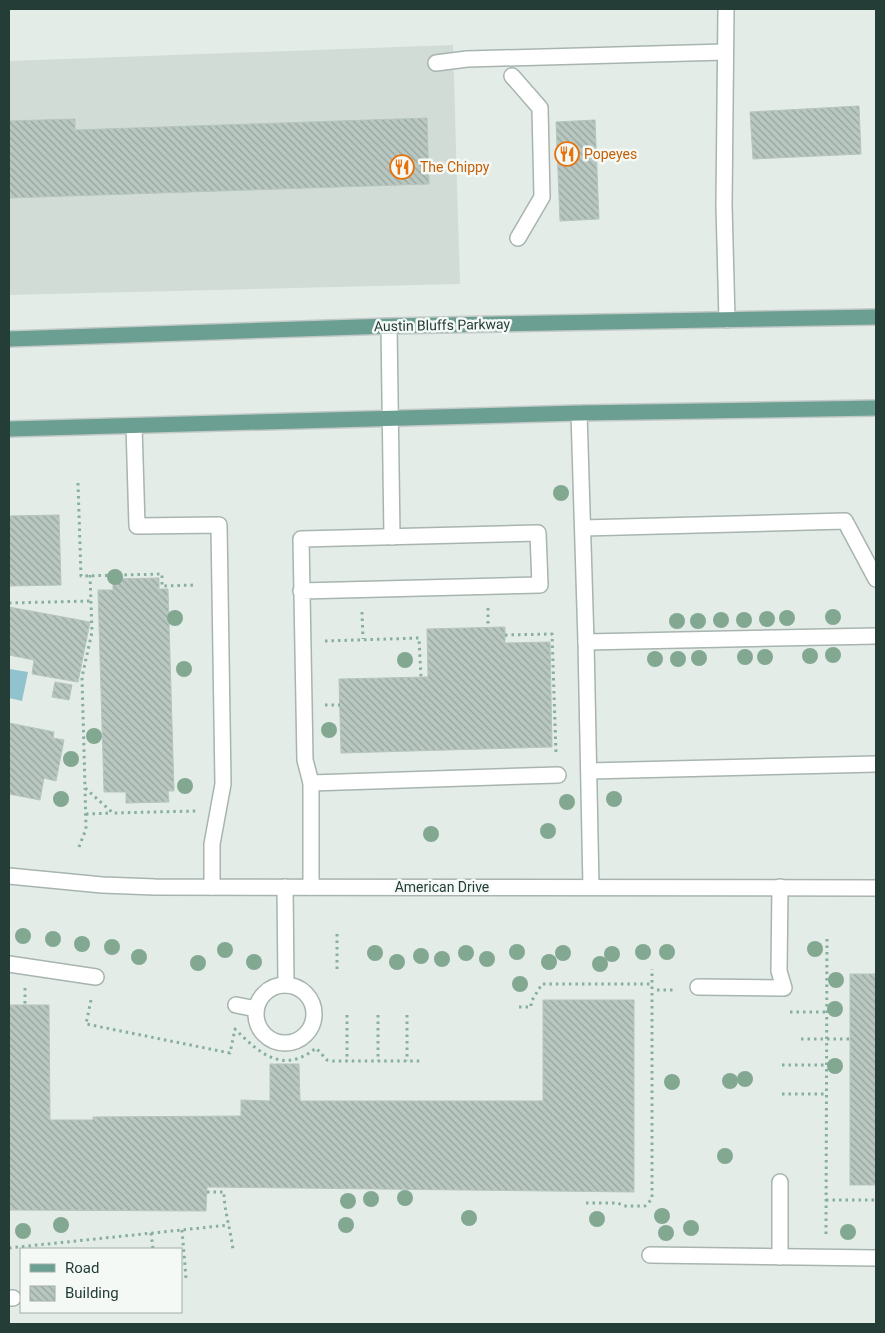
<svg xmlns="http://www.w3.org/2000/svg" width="885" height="1333" font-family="Roboto,sans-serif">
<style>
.built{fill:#d2dcd7}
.water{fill:#90c3cd}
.building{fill:url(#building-back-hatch);stroke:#b6c5bf}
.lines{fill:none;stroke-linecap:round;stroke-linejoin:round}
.lane-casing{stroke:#a7b4af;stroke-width:18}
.street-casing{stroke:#a7b4af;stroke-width:18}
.primary-casing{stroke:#c2c9c7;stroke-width:18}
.path{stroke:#86aea2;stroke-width:3;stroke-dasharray:2.5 4;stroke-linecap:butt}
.lane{stroke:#fff;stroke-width:15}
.street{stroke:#fff;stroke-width:15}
.primary{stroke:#6b9f92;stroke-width:15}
.tree{fill:#82a891}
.labels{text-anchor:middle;stroke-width:5;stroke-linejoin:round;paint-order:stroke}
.food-label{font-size:14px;fill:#c56008;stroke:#f4f9f6;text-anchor:start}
.street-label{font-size:14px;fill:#243d36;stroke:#f4f9f6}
</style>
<defs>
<pattern id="building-back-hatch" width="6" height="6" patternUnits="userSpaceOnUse" patternTransform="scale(1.25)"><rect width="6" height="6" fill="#b9c7c1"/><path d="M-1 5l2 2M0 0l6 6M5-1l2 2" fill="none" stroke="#96a39e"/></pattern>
</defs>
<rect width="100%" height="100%" fill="#e4ece8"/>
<polygon class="built" points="453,45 460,284 9,295 9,61"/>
<polygon class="water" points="9,669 28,672 22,701 9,698"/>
<g class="building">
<polygon points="859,106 861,154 753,159 750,112"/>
<polygon points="427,118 429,184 9,198 9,121 75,119 75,130"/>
<polygon points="595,120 599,219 560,221 556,122"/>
<polygon points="59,515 61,585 9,586 9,516"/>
<polygon points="159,578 159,589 168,589 174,791 168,791 169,802 126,803 126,792 104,792 98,590 113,590 113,579"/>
<polygon points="9,607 90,622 78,682 32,674 34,660 9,655"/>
<polygon points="505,627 505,643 550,642 552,747 341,753 339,679 428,677 427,629"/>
<polygon points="55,682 72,685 69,700 52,697"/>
<polygon points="9,723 54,732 53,738 64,740 56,781 44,778 40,800 9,794"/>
<rect x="850" y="974" width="26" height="211"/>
<polygon points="543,1000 634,1000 634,1192 207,1187 206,1211 9,1210 9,1005 49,1005 50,1120 93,1120 93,1117 241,1116 241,1100 270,1101 270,1064 299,1064 300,1101 543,1101"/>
</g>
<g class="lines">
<g class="lane-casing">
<g id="lane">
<polyline points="726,9 724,205 727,320"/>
<polyline points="436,63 467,59 725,52"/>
<polyline points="512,76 540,108 542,197 518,238"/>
<polyline points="389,326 392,537"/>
<polyline points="579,413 586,642 876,636"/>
<polyline points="134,426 137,526 219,525 223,784 212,844 212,887"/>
<polyline points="583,528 845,521 876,579"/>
<polyline points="301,591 540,585 538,533 301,539 305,760 311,783 311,887"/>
<polyline points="586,642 591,887"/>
<polyline points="589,771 876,764"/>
<polyline points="311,783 558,775"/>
<polyline points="285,887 286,985"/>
<polyline points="9,964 96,977"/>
<circle cx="285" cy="1014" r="29"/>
<polyline points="698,987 784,988 779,971 780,887"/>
<polyline points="236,1005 256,1009"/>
<polyline points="650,1255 876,1258"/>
<polyline points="780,1257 780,1182"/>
<polyline points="9,1298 13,1298"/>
</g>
</g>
<g class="street-casing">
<polyline id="street" points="9,876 102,885 155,887 876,888"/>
</g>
<g class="primary-casing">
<g id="primary">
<polyline points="9,339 389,326 876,317"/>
<polyline points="9,429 579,413 876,408"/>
</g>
</g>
<g class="path">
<polyline points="78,483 81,576 162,574 162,586 196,585"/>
<polyline points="90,575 92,632 82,677 85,788 113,813 196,811"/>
<polyline points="9,603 92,601"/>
<polyline points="488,608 488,625"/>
<polyline points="362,612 363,639"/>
<polyline points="505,635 552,634 556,753"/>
<polyline points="325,641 419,638 421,677"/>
<polyline points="325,705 340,705"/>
<polyline points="86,814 112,813"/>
<polyline points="79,847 86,829 85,788"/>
<polyline points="337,934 337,972"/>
<polyline points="25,988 25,1005"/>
<polyline points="657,990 676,990"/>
<path d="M91,1000L86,1024L230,1053L235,1029C259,1053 283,1075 316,1048L327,1060L333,1061H421"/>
<polyline points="519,1007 531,1007 531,1002 542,984 652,984"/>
<polyline points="790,1012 827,1012"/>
<polyline points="347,1015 347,1061"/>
<polyline points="378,1015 378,1061"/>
<polyline points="407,1015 407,1061"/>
<polyline points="801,1039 850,1039"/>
<polyline points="782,1065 827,1065"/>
<polyline points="782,1094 827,1094"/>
<path d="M207,1192H224C224,1211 231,1231 233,1250"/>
<polyline points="826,1200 876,1200"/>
<polyline points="586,1203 618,1203 624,1206 645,1206 652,1199 652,969"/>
<polyline points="182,1230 186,1278"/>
<polyline points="151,1233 153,1249"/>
<polyline points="826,1234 827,935"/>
<polyline points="9,1248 229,1225"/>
</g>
<use href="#lane" class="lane"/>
<use href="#street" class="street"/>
<use href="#primary" class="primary"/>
</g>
<g class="tree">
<circle cx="561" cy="493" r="8"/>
<circle cx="115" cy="577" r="8"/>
<circle cx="833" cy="617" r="8"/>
<circle cx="175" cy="618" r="8"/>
<circle cx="787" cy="618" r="8"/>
<circle cx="767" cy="619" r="8"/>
<circle cx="721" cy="620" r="8"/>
<circle cx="744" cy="620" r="8"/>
<circle cx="677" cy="621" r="8"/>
<circle cx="698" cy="621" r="8"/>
<circle cx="833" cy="655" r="8"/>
<circle cx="810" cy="656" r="8"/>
<circle cx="745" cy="657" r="8"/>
<circle cx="765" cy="657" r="8"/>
<circle cx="699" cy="658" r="8"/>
<circle cx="655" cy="659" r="8"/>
<circle cx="678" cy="659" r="8"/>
<circle cx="405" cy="660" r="8"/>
<circle cx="184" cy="669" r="8"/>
<circle cx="329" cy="730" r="8"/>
<circle cx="94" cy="736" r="8"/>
<circle cx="71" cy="759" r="8"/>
<circle cx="185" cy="786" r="8"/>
<circle cx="61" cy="799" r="8"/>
<circle cx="614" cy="799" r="8"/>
<circle cx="567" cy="802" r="8"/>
<circle cx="548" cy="831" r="8"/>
<circle cx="431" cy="834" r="8"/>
<circle cx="23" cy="936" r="8"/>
<circle cx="53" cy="939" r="8"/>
<circle cx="82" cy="944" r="8"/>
<circle cx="112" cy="947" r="8"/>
<circle cx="815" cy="949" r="8"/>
<circle cx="225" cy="950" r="8"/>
<circle cx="517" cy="952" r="8"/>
<circle cx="643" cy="952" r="8"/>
<circle cx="667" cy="952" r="8"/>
<circle cx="375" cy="953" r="8"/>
<circle cx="466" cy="953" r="8"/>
<circle cx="563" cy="953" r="8"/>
<circle cx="612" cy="954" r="8"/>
<circle cx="421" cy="956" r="8"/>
<circle cx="139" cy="957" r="8"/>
<circle cx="442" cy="959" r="8"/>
<circle cx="487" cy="959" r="8"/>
<circle cx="254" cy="962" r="8"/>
<circle cx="397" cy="962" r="8"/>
<circle cx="549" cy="962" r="8"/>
<circle cx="198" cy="963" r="8"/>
<circle cx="600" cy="964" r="8"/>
<circle cx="836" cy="980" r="8"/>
<circle cx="520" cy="984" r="8"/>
<circle cx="835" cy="1009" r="8"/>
<circle cx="835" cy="1066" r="8"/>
<circle cx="745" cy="1079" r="8"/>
<circle cx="730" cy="1081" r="8"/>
<circle cx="672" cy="1082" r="8"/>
<circle cx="725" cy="1156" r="8"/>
<circle cx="405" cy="1198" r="8"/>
<circle cx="371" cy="1199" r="8"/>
<circle cx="348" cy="1201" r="8"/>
<circle cx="662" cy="1216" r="8"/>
<circle cx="469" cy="1218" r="8"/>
<circle cx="597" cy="1219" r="8"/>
<circle cx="61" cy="1225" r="8"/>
<circle cx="346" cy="1225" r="8"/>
<circle cx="691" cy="1228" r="8"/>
<circle cx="23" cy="1231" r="8"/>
<circle cx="848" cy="1232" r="8"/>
<circle cx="666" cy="1233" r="8"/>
</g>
<defs>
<g id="restaurant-ring" transform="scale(1.25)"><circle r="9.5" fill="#f4f9f6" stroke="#e8710a" stroke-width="1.5"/><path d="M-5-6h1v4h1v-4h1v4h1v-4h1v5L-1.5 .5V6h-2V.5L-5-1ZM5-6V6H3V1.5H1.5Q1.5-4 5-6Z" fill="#e8710a"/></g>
</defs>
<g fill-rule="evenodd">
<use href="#restaurant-ring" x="567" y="154"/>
<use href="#restaurant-ring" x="402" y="167"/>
</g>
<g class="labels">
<g class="food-label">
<text x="584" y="159">Popeyes</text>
<text x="420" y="172">The Chippy</text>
</g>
<g class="street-label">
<text transform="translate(442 325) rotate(-1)" y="5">Austin Bluffs Parkway</text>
<text x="442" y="892">American Drive</text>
</g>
</g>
<rect width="885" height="1333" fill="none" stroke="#243d36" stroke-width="20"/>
<rect x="20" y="1248" width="162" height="65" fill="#f4f9f6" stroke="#a1aea9"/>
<rect x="30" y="1264" width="25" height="8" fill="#6b9f92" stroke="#a1aea9"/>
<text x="65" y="1273" font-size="15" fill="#243d36">Road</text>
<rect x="30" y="1286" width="25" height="15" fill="url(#building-back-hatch)" stroke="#a1aea9"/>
<text x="65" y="1298" font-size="15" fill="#243d36">Building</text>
</svg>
